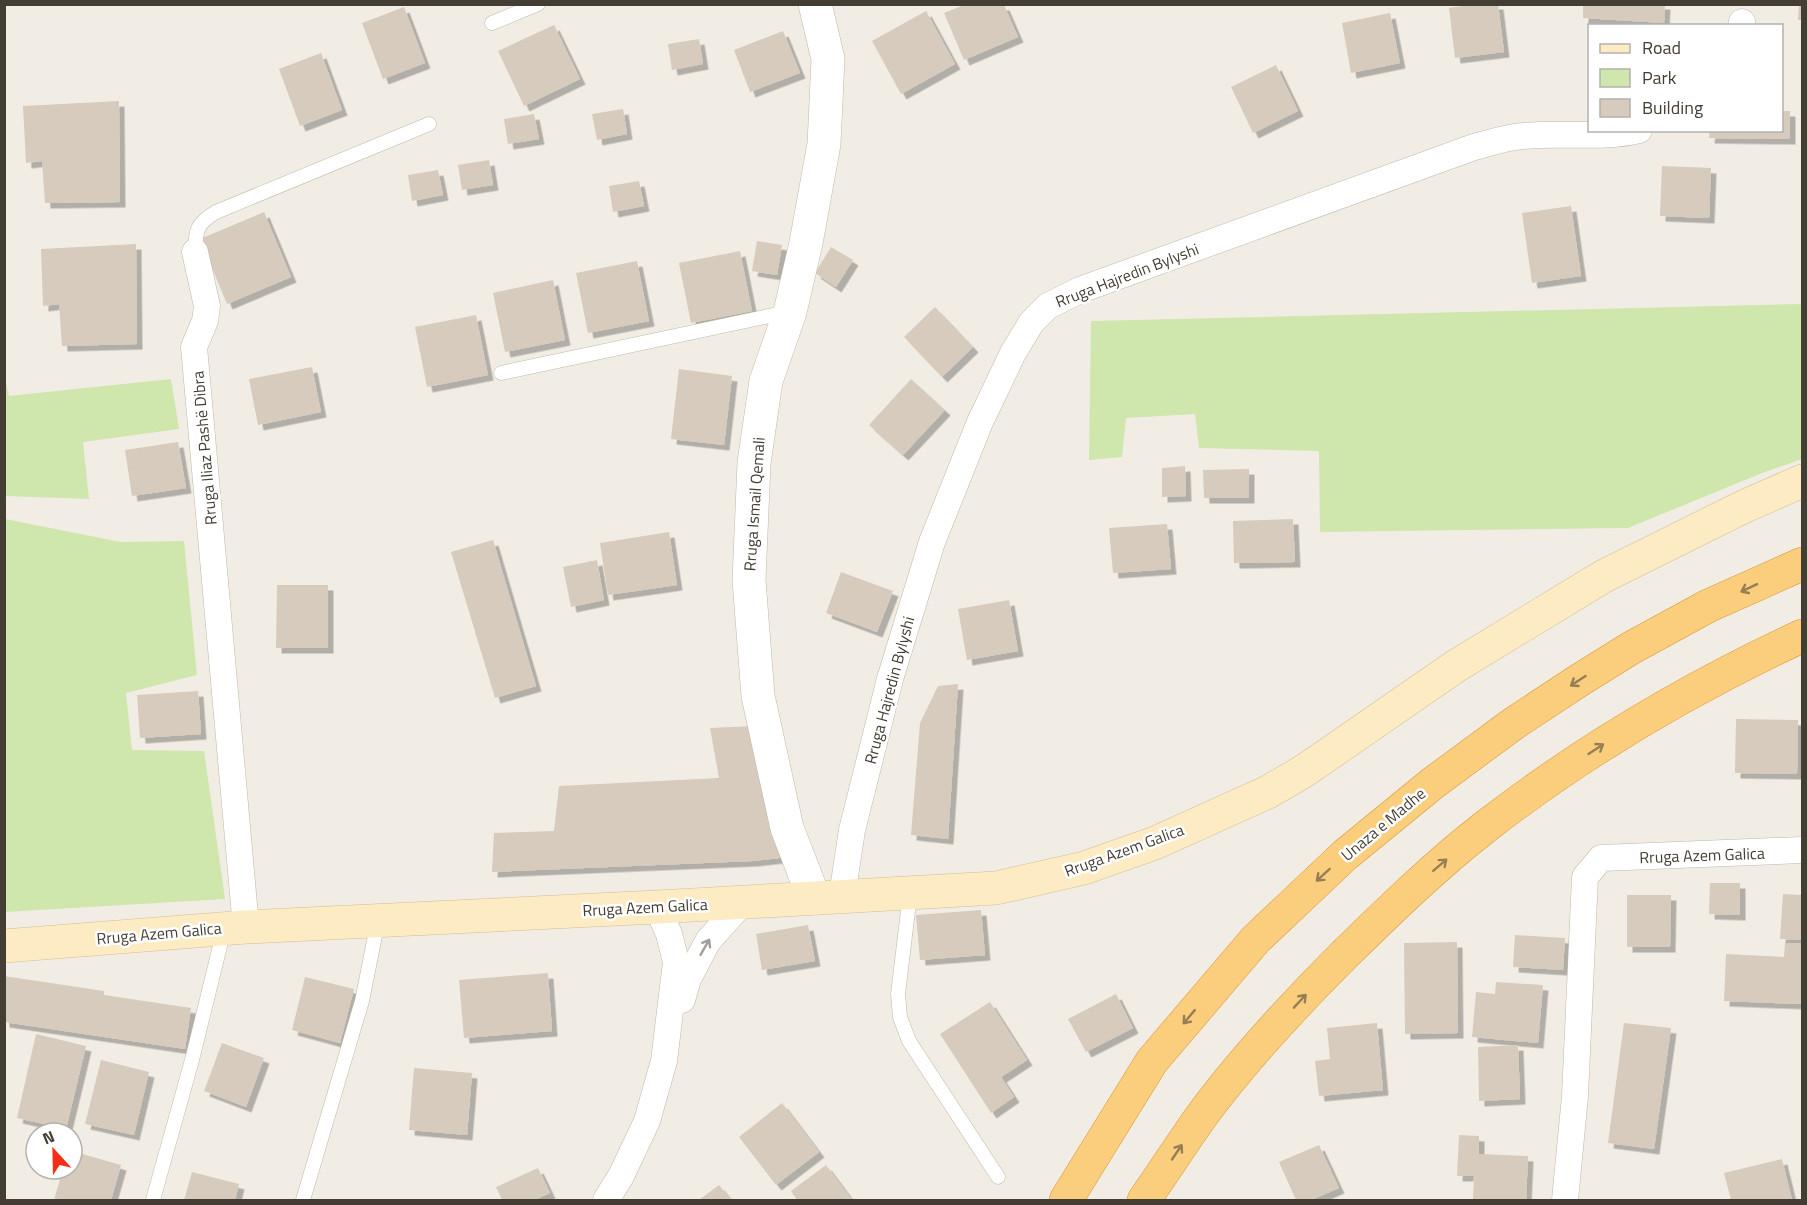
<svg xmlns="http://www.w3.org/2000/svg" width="1807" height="1205" font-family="'Titillium Web',sans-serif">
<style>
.green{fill:#cfe6ad}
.building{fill:#d6cbbd;filter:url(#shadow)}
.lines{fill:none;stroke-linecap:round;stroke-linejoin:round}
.service-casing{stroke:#c0b7aa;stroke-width:15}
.minor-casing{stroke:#c0b7aa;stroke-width:27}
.tertiary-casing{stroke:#c0b7aa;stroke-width:34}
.secondary-casing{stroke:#d1be95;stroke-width:34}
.trunk-casing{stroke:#d99537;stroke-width:34}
.service{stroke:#fff;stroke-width:14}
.minor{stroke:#fff;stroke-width:26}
.tertiary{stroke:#fff;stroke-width:33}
.secondary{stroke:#fdecc3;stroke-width:33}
.trunk{stroke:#fbce7d;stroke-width:33}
.oneway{stroke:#967e55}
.oneway2{stroke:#a29e9a}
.labels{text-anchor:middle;stroke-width:5;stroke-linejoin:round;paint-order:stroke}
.street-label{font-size:16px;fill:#443d34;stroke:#fff}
</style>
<defs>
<filter id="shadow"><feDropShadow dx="5.5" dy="5.5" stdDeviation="0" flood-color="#0004"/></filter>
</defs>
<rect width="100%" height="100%" fill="#f2ede4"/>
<g class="green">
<polygon points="1802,304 1802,459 1762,473 1628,528 1320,532 1319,451 1199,448 1195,414 1126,418 1122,457 1089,460 1091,321"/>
<polygon points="4,374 9,396 171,379 179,429 83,442 89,499 5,496"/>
<polygon points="5,519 121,542 184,541 197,675 126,693 132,750 204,751 225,899 5,912"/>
</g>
<g class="building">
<polygon points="1476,4 1498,4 1504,52 1455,58 1449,8"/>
<polygon points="1583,4 1665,4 1664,23 1583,18"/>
<polygon points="1799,4 1802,4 1802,20 1798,20"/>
<polygon points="964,5 1004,5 1018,37 964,60 944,13"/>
<polygon points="404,7 425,63 383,79 362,23"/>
<polygon points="926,11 955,64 901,94 872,41"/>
<polygon points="1390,13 1400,63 1351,73 1342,23"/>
<polygon points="554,25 580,79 524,106 498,51"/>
<polygon points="783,31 800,73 750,92 734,50"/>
<polygon points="699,39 703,64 672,70 668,44"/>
<polygon points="321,53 342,110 300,126 279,69"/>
<polygon points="1276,65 1298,111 1253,133 1231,87"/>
<polygon points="119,101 120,202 45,203 42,161 26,163 23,106"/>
<polygon points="623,109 627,134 597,140 592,114"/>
<polygon points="1782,111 1790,111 1790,139 1709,138 1710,130 1782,130"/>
<polygon points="534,114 539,139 508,144 504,119"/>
<polygon points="489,160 493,185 462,190 458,165"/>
<polygon points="1662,166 1711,168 1709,218 1660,216"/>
<polygon points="438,170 443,195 412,201 408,175"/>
<polygon points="639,181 644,206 613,212 609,186"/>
<polygon points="1571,206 1581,276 1532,283 1522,213"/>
<polygon points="264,212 291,277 227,304 200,239"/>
<polygon points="757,241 782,245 777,275 752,271"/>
<polygon points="136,244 137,344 62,346 59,304 43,306 41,249"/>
<polygon points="831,247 853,260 836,287 815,273"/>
<polygon points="740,251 752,311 691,323 679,263"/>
<polygon points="637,261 649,321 588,333 576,273"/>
<polygon points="553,280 565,340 505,352 493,293"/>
<polygon points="935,307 973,347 942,377 904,337"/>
<polygon points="476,315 488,375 427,387 415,327"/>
<polygon points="312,367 321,412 258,425 249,379"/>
<polygon points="679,369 732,376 724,445 671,439"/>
<polygon points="911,379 945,410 903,455 869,425"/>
<polygon points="178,442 186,488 132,496 125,450"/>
<polygon points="1185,466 1186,496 1162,497 1162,468"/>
<polygon points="1249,469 1249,498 1204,498 1203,470"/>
<polygon points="1293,519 1295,562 1234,563 1233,521"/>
<polygon points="1167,524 1171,569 1113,573 1109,528"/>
<polygon points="669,532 677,585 608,595 600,543"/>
<polygon points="493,540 536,686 495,698 451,552"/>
<polygon points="597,560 604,600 571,607 563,567"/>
<polygon points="841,572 893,591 877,632 826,613"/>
<polygon points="277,585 328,585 328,648 276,648"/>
<polygon points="1009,600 1018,651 967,660 958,609"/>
<polygon points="958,684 948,839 911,835 920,723 938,686"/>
<polygon points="198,691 201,734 140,738 137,695"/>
<polygon points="1736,719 1798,720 1797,774 1735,773"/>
<polygon points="755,726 788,857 752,861 492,872 494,833 554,831 559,786 719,778 710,728"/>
<polygon points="1710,883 1740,883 1740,915 1709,914"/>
<polygon points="1783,894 1802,895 1802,940 1780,939"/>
<polygon points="1627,895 1671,895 1670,947 1627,947"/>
<polygon points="981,910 985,955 920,960 916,915"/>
<polygon points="808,925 815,961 762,970 756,934"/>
<polygon points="1515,935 1565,938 1563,970 1513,967"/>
<polygon points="1457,942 1458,1033 1405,1034 1404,943"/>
<polygon points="1785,943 1802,943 1802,1004 1724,1001 1726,954 1784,957"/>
<polygon points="548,973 552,1031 464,1038 459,980"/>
<polygon points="4,976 104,991 104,995 191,1008 185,1049 4,1022"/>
<polygon points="305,977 354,989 340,1043 292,1030"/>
<polygon points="1496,982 1543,985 1538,1043 1472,1037 1476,992 1495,994"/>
<polygon points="1116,994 1133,1028 1086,1052 1068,1019"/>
<polygon points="990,1002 1027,1060 1001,1077 1014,1097 991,1113 940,1034"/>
<polygon points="1377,1023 1383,1090 1319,1096 1315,1061 1330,1059 1327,1028"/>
<polygon points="1624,1023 1671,1028 1654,1149 1608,1143"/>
<polygon points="36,1034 86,1046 66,1129 17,1118"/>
<polygon points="222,1043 264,1058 246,1107 204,1091"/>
<polygon points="1518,1045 1520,1099 1479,1101 1478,1047"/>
<polygon points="101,1060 149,1072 134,1135 85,1124"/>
<polygon points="414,1068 472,1073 467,1135 409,1130"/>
<polygon points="782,1103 819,1152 776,1185 739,1137"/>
<polygon points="1459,1135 1479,1136 1479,1154 1528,1156 1526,1200 1473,1200 1474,1176 1457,1176"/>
<polygon points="1319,1145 1339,1188 1311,1200 1296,1200 1279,1162"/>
<polygon points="72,1151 121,1165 111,1200 54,1200 63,1169 72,1169"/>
<polygon points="1782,1159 1792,1200 1731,1200 1724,1173"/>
<polygon points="826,1165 852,1200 797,1200 791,1191"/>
<polygon points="538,1168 550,1193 534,1200 502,1200 496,1187"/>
<polygon points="192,1172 239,1184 235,1200 184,1200"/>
<polygon points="719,1185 731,1200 699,1200"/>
</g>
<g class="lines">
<g class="service-casing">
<g id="service">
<polyline points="492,23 538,4"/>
<path d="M195,252C196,230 196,224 216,212L429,124"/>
<polyline points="501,373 788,312"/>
<polyline points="910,894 898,994 900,1017 909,1041 998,1177"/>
<polyline points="153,1200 192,1060 224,930"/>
<polyline points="303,1200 362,1001 378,921"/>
</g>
</g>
<g class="minor-casing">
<g id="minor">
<polyline points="1741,26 1742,22"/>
<polyline points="195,252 207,306 205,321 194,347 246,927"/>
<path d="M842,896L852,830L890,679L932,542L980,422L1013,353L1031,323L1048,306L1080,290L1474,147C1490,143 1507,137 1523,136C1562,132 1601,139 1639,130"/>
<polyline points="682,1000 688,979 708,941 743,902"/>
<polyline points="606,1200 621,1176 647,1121 664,1061 676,962 669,934 657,907"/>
<polyline points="1565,1200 1575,1096 1585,877 1601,858 1802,850"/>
</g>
</g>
<g class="tertiary-casing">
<polyline id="tertiary" points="814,898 787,828 758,696 749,580 754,463 766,381 790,312 806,243 824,144 828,59 815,4"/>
</g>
<g class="secondary-casing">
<polyline id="secondary" points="4,946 246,927 657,907 996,888 1084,868 1155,843 1268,792 1304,771 1456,666 1604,576 1743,507 1802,481"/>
</g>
<g class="trunk-casing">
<g id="trunk">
<polyline points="1066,1200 1152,1061 1256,939 1345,855 1433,783 1513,724 1578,681 1631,648 1708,606 1802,564"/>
<path d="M1144,1200C1163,1173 1181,1145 1200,1118C1243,1059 1293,1006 1344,955C1389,911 1435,866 1485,827C1583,751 1690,688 1802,636"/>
</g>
</g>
<use href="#service" class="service"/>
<use href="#minor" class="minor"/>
<use href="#tertiary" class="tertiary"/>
<use href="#secondary" class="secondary"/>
<use href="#trunk" class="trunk"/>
</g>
<defs><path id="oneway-shaft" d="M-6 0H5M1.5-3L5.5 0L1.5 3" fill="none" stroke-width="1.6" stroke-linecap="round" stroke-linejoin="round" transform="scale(1.5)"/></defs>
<g class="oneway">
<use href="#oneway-shaft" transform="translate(1749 588) rotate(155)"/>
<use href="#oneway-shaft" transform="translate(1578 681) rotate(147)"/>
<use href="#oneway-shaft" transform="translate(1596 749) rotate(-33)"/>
<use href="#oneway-shaft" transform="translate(1440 865) rotate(-41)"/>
<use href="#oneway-shaft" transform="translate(1323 875) rotate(138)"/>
<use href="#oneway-shaft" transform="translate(1300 1001) rotate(-47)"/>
<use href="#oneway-shaft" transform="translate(1189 1017) rotate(130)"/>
<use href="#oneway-shaft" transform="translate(1177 1152) rotate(-56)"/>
</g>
<use class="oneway2" href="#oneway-shaft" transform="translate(705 947) rotate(-60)"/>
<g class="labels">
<g class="street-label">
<text transform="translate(1127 275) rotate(-21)" y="6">Rruga Hajredin Bylyshi</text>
<text transform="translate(204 448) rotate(-95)" y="6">Rruga Iliaz Pashë Dibra</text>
<text transform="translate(754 504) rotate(-86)" y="6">Rruga Ismail Qemali</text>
<text transform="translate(889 690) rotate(-75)" y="6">Rruga Hajredin Bylyshi</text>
<text transform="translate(1383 824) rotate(-40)" y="6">Unaza e Madhe</text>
<text transform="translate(1124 850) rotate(-20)" y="6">Rruga Azem Galica</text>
<text transform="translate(1702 855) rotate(-2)" y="6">Rruga Azem Galica</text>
<text transform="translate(645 907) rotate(-3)" y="6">Rruga Azem Galica</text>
<text transform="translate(159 933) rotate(-5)" y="6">Rruga Azem Galica</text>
</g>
</g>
<rect width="1807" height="1205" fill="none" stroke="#443d34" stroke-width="12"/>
<rect x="1588" y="24" width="195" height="108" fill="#ffffff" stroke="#b4b1ae" stroke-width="1.5"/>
<rect x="1600" y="44" width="30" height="9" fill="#fdecc3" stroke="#b4b1ae" stroke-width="1.5"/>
<text x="1642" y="54" font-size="18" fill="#443d34">Road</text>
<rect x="1600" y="69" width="30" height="18" fill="#cfe6ad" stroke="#b4b1ae" stroke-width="1.5"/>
<text x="1642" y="84" font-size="18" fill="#443d34">Park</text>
<rect x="1600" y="99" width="30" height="18" fill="#d6cbbd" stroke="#b4b1ae" stroke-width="1.5"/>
<text x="1642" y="114" font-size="18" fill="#443d34">Building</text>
<g transform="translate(54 1151) rotate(338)"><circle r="28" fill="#ffffff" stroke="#b4b1ae" stroke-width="1.5"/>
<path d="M0-4.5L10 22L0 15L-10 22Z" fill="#f52e18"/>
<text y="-9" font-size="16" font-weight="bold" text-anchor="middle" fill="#443d34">N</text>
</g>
</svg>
